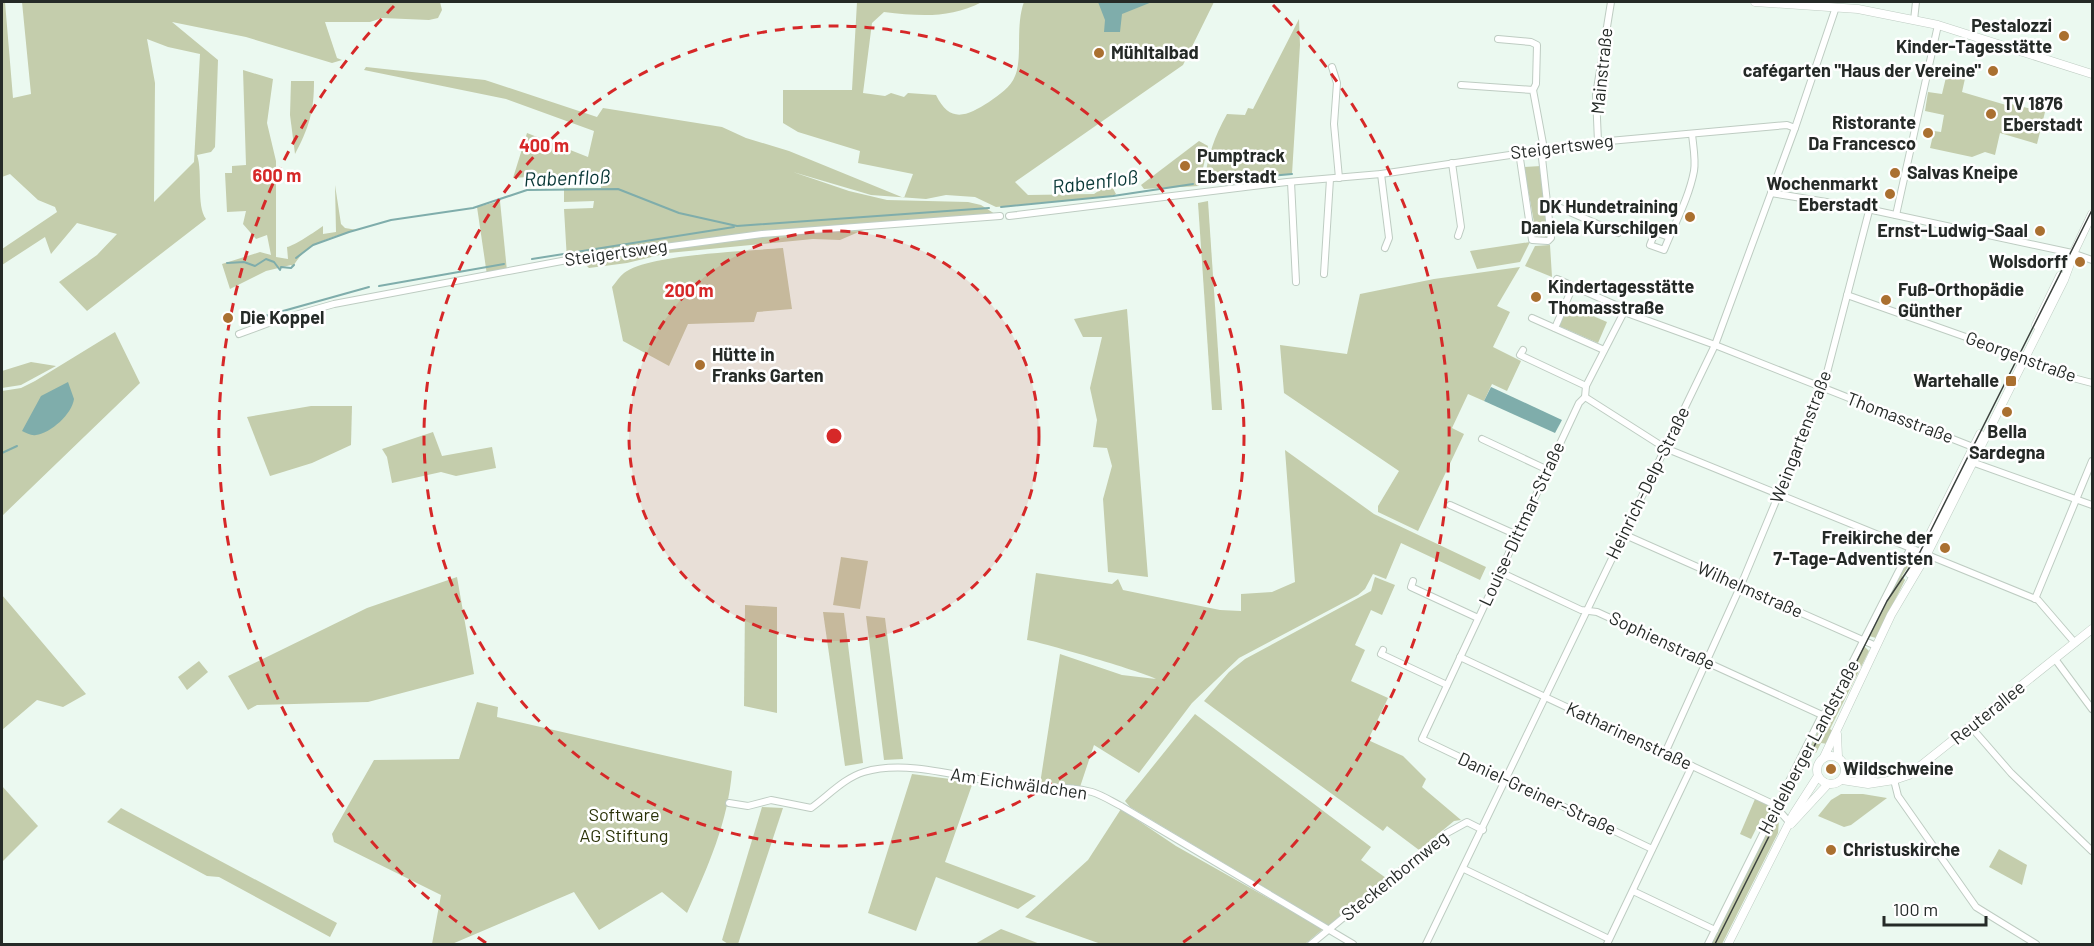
<svg xmlns="http://www.w3.org/2000/svg" width="2094" height="946" font-family="Barlow,sans-serif">
<style>
.green{fill:#c4cdac;fill-rule:evenodd}
.water{fill:#7fadab}
.lines{fill:none;stroke-linecap:round;stroke-linejoin:round}
.stream{stroke:#7fadab;stroke-width:2}
.minor-casing{stroke:#beccc2;stroke-width:8}
.tertiary-casing{stroke:#beccc2;stroke-width:9}
.minor{stroke:#fff;stroke-width:6}
.tertiary{stroke:#fff;stroke-width:8}
.tram{stroke:#3c423e;stroke-width:1.5}
.ring{fill:none;stroke:#d62828;stroke-width:3;stroke-dasharray:10 8}
.poi-dot{fill:#aa7030;stroke:#fff;stroke-width:2}
.labels{text-anchor:middle;stroke-width:5;stroke-linejoin:round;paint-order:stroke}
.poi-label{font-size:18px;font-weight:bold;fill:#252a27;stroke:#fff;text-anchor:start}
.street-label{font-size:18px;fill:#252a27;stroke:#fff}
.park-label{font-size:18px;fill:#2a3207;stroke:#fff}
.water-label{font-size:20px;font-style:italic;fill:#073635;stroke:#fff}
.centre{fill:#d62828;stroke:#fff;stroke-width:3}
.ring-label{font-size:18px;text-anchor:middle;font-weight:bold;fill:#d62828;stroke:#fff;stroke-width:5;stroke-linejoin:round;paint-order:stroke}
</style>
<rect width="100%" height="100%" fill="#ebf9f0"/>
<g class="green">
<path d="M2,2H5L13,98L31,94L22,2H440L442,10L438,18L429,20L382,18L370,22H325L337,58L342,60L332,63L246,37L172,22L218,60L215,147L211,152L197,155C203,173 196,205 206,219L87,311L59,282L97,255L117,234L77,223L51,254L45,237L2,265V249L57,212L55,207L38,200L10,174L2,177ZM147,39L168,47L200,54L194,162L154,202L155,83Z"/>
<path d="M857,2H982C949,19 919,16 884,12L872,23L863,93L885,96L891,93L904,97L908,93L936,95C950,124 967,116 989,102C999,95 1011,87 1015,76C1023,58 1015,26 1024,2H1214L1183,65L1015,182L1028,195L1094,194L1110,183L1116,194L1113,196L996,207L975,197L946,195L926,199L871,195L793,172L849,191L887,200L968,202L981,205L995,214L875,225L840,240L813,239L668,253L627,263L589,268L579,258L567,260L564,209L593,208L594,201L564,202V188H601L602,172L513,178L527,133L588,157L594,131L506,99L364,70L366,67L485,80L597,117L603,108L722,127L746,138L789,151L904,198L913,174L858,163L860,151L798,132L783,123V90H852Z"/>
<path d="M1299,19L1300,45L1292,174L1204,183C1208,156 1214,137 1227,114L1245,115L1248,108L1253,109Z"/>
<polygon points="1948,69 1966,74 1962,92 2006,105 2007,103 2045,112 2037,144 2000,133 1995,155 1985,152 1972,157 1930,148 1934,131 1941,132 1944,115 1925,111 1928,92 1942,94"/>
<path d="M243,70L273,79L267,123L276,161V257L288,259L287,247C294,246 316,231 323,226V234L336,232L335,185L341,224L345,228L357,230C332,237 305,243 293,267L291,265L266,271L230,289L222,264L260,252L271,255L267,235L256,239L243,224L246,211L227,212L225,173H232V166L246,165Z"/>
<path d="M291,81H314C314,112 309,127 295,154L290,115Z"/>
<polygon points="1199,141 1208,146 1199,186 1144,189 1141,185"/>
<polygon points="1541,166 1547,235 1546,238 1537,239 1524,167"/>
<polygon points="500,201 507,271 487,275 477,207"/>
<polygon points="1208,201 1222,410 1212,410 1198,203"/>
<polygon points="1530,242 1520,262 1477,269 1470,251"/>
<polygon points="1550,245 1552,277 1525,266 1535,246"/>
<path d="M783,248L792,309L757,312L754,322L688,324L669,366L623,341L612,287C616,282 620,276 624,273C649,254 749,251 783,248Z"/>
<polygon points="1520,267 1497,306 1510,312 1493,347 1521,361 1507,391 1492,384 1484,401 1468,394 1452,428 1464,434 1418,531 1378,512 1378,506 1399,471 1284,393 1280,345 1347,354 1360,294 1434,279"/>
<polygon points="1568,305 1607,322 1598,343 1559,326"/>
<polygon points="1127,309 1148,577 1108,572 1103,499 1112,466 1107,448 1093,447 1097,420 1090,388 1102,337 1083,337 1074,319"/>
<polygon points="115,332 140,383 2,516 2,391 21,388 35,381"/>
<polygon points="31,362 56,366 21,385 2,388 2,371"/>
<polygon points="311,406 352,406 351,445 312,463 270,476 247,417"/>
<polygon points="433,432 442,456 492,447 496,468 456,476 441,472 392,483 387,457 382,449"/>
<path d="M1285,450L1374,514L1486,567L1480,580L1401,543L1386,579L1373,574L1365,589L1358,595L1239,658L1192,703L1139,773L1094,745L1080,787L1040,784L1060,654L1122,675L1156,679C1150,674 1041,642 1027,640L1036,573L1112,584L1118,579L1123,590L1220,610L1241,611V594L1272,592L1295,582Z"/>
<polygon points="1911,553 1915,556 1902,576 1905,580 1876,638 1869,636"/>
<polygon points="841,557 868,561 860,609 833,605"/>
<polygon points="457,577 474,674 368,702 257,705 248,710 228,676 367,608"/>
<polygon points="1375,577 1395,585 1382,615 1371,610 1355,645 1365,650 1351,681 1388,698 1368,740 1403,756 1426,779 1422,787 1461,820 1454,821 1419,850 1387,826 1383,831 1204,701 1229,672 1245,659 1371,591"/>
<polygon points="2,595 86,694 63,707 37,700 2,730"/>
<polygon points="745,605 777,607 777,713 744,706"/>
<polygon points="823,612 844,613 863,763 845,766"/>
<polygon points="866,616 885,618 903,759 884,760"/>
<polygon points="1864,646 1869,651 1830,729 1833,731 1828,744 1821,743 1816,753 1809,749"/>
<polygon points="199,661 208,672 187,690 178,677"/>
<path d="M477,702L498,707L497,717L732,771C728,822 708,867 687,913L662,892L599,930L574,892L452,944H432L441,895L334,842L332,834L374,760L459,759Z"/>
<polygon points="1195,714 1371,847 1361,860 1386,878 1329,926 1130,807 1125,801"/>
<polygon points="912,774 973,782 945,862 1036,896 1018,909 936,877 916,931 868,913"/>
<polygon points="2,786 38,826 2,862"/>
<polygon points="1841,794 1863,794 1887,798 1851,825 1844,827 1818,816 1831,800"/>
<polygon points="1755,799 1769,806 1771,810 1767,820 1761,819 1751,839 1740,834"/>
<polygon points="762,807 783,808 738,944 728,944 722,940"/>
<polygon points="121,808 337,923 330,937 219,877 207,876 107,822"/>
<polygon points="1121,809 1176,846 1323,929 1305,944 1101,944 1025,917 1088,860"/>
<polygon points="1776,813 1779,820 1778,833 1722,944 1712,944"/>
<polygon points="1999,849 2027,865 2022,885 1989,867"/>
<polygon points="1001,929 1040,944 975,944"/>
</g>
<g class="water">
<polygon points="1098,2 1152,2 1122,14 1120,32 1104,32 1105,20"/>
<path d="M68,382L74,399C72,414 51,433 36,435C31,436 27,433 22,431L41,396Z"/>
<polygon points="1491,387 1562,420 1555,433 1484,401"/>
</g>
<g class="lines">
<g class="stream">
<polyline points="1207,182 1292,174"/>
<polyline points="1001,207 1113,196 1193,184"/>
<polyline points="296,258 313,245 349,232 391,220 473,208 527,190 618,189 679,213 737,226 989,208"/>
<polyline points="532,259 734,227"/>
<polyline points="227,263 244,262 255,266 266,259 274,262 280,270 281,267 291,268 294,265"/>
<polyline points="379,286 504,264"/>
<polyline points="240,323 369,287"/>
<polyline points="2,453 17,446"/>
</g>
<g class="minor-casing">
<g id="minor">
<polyline points="1914,20 1916,2"/>
<polyline points="1498,39 1531,42 1537,45 1536,84 1533,90"/>
<polyline points="1332,67 1337,83 1334,124 1339,178"/>
<polyline points="1461,85 1533,90 1544,149"/>
<polyline points="1598,142 1596,95 1611,2"/>
<polyline points="1519,152 1532,240 1548,241 1551,238 1541,149"/>
<polyline points="1452,163 1461,227 1458,236"/>
<polyline points="1381,174 1389,238 1385,248"/>
<polyline points="1291,182 1296,282"/>
<polyline points="1771,193 1863,208 2072,253 2092,260"/>
<polyline points="1547,205 1556,206 1618,233"/>
<polyline points="1896,215 1938,25"/>
<polyline points="1009,216 1287,182 1381,174 1598,142 1787,125 1795,128"/>
<path d="M1669,237L1655,232L1650,245L1664,250C1674,225 1689,198 1694,171C1696,160 1693,145 1692,134"/>
<polyline points="1324,274 1330,179"/>
<polyline points="1557,279 1620,307 1624,312 1715,345 1978,449"/>
<polyline points="1847,295 2011,353 2058,374 2092,383"/>
<polyline points="1624,312 1586,386 1585,397 1579,403 1422,739 1652,849"/>
<polyline points="1532,318 1604,350"/>
<polyline points="1555,328 1573,286"/>
<polyline points="239,334 274,321 334,304 567,260 762,234 1000,216"/>
<polyline points="1523,350 1520,355 1586,386"/>
<polyline points="1585,397 1665,448 2038,600 2075,643"/>
<polyline points="1482,439 1548,470"/>
<polyline points="1969,461 2092,505"/>
<polyline points="1450,505 1517,535"/>
<polyline points="1623,534 1876,646"/>
<polyline points="1500,572 1581,610 1597,612 1822,715"/>
<polyline points="1413,581 1411,587 1478,618"/>
<polyline points="2035,599 2092,461"/>
<polyline points="1383,650 1381,654 1447,685"/>
<polyline points="1460,657 1773,804 1790,823"/>
<polyline points="2055,659 2092,709"/>
<polyline points="1971,727 2011,773 2092,851"/>
<polyline points="1665,753 1741,585 1823,388 1869,211"/>
<polyline points="1894,780 1898,796 1976,907 2036,944"/>
<path d="M729,803L748,806L771,800L811,808C828,796 844,778 864,772C910,758 972,781 1019,786C1043,789 1068,785 1092,792C1102,795 1111,801 1121,806L1353,944"/>
<polyline points="1464,869 1609,939"/>
<polyline points="1633,891 1715,930"/>
<polyline points="1311,944 1447,833 1467,822 1483,830"/>
<polyline points="1426,944 1715,345 1795,128 1836,7"/>
<polyline points="1607,944 1692,766"/>
<polyline points="1708,944 1822,715 1828,710 1910,549"/>
</g>
</g>
<g class="tertiary-casing">
<g id="tertiary">
<polyline points="1755,2 1858,9 1938,25 2092,74"/>
<polyline points="2072,256 2092,214"/>
<polyline points="2036,325 2060,276"/>
<polyline points="1910,574 1980,434"/>
<polyline points="1837,734 1838,757"/>
<circle cx="1831" cy="770" r="14"/>
<polyline points="1824,757 1891,615 1927,554 2064,280 2074,253"/>
<polyline points="1846,769 1875,782"/>
<polyline points="1842,780 1868,784 1894,780 1909,775 2092,629"/>
<polyline points="1791,824 1828,784"/>
<polyline points="1728,944 1793,815 1818,776"/>
</g>
</g>
<use href="#minor" class="minor"/>
<use href="#tertiary" class="tertiary"/>
<polyline class="tram" points="1715,944 1887,601 1920,552 2092,210"/>
</g>
<circle cx="834" cy="436" r="205" fill="#d62828" fill-opacity=".12"/>
<g class="ring">
<circle cx="834" cy="436" r="205"/>
<circle cx="834" cy="436" r="410"/>
<path d="M486 943A615 615 0 0 1 395 5M1273 5A615 615 0 0 1 1182 943"/>
</g>
<g class="poi-dot">
<circle cx="2064" cy="36" r="6"/>
<circle cx="1099" cy="53" r="6"/>
<circle cx="1993" cy="71" r="6"/>
<circle cx="1991" cy="114" r="6"/>
<circle cx="1928" cy="133" r="6"/>
<circle cx="1185" cy="166" r="6"/>
<circle cx="1895" cy="173" r="6"/>
<circle cx="1890" cy="194" r="6"/>
<circle cx="1690" cy="217" r="6"/>
<circle cx="2040" cy="231" r="6"/>
<circle cx="2080" cy="262" r="6"/>
<circle cx="1536" cy="297" r="6"/>
<circle cx="1886" cy="300" r="6"/>
<circle cx="228" cy="318" r="6"/>
<circle cx="700" cy="365" r="6"/>
<rect x="2005" y="375" width="12" height="12" rx="3"/>
<circle cx="2007" cy="412" r="6"/>
<circle cx="1945" cy="548" r="6"/>
<circle cx="1831" cy="769" r="6"/>
<circle cx="1831" cy="850" r="6"/>
</g>
<g class="labels">
<g class="poi-label">
<text x="2052" y="32" text-anchor="end">Pestalozzi<tspan x="2052" dy="21">Kinder-Tagesstätte</tspan></text>
<text x="1111" y="59">Mühltalbad</text>
<text x="1981" y="77" text-anchor="end">cafégarten "Haus der Vereine"</text>
<text x="2003" y="110">TV 1876<tspan x="2003" dy="21">Eberstadt</tspan></text>
<text x="1916" y="129" text-anchor="end">Ristorante<tspan x="1916" dy="21">Da Francesco</tspan></text>
<text x="1197" y="162">Pumptrack<tspan x="1197" dy="21">Eberstadt</tspan></text>
<text x="1907" y="179">Salvas Kneipe</text>
<text x="1878" y="190" text-anchor="end">Wochenmarkt<tspan x="1878" dy="21">Eberstadt</tspan></text>
<text x="1678" y="213" text-anchor="end">DK Hundetraining<tspan x="1678" dy="21">Daniela Kurschilgen</tspan></text>
<text x="2028" y="237" text-anchor="end">Ernst-Ludwig-Saal</text>
<text x="2068" y="268" text-anchor="end">Wolsdorff</text>
<text x="1548" y="293">Kindertagesstätte<tspan x="1548" dy="21">Thomasstraße</tspan></text>
<text x="1898" y="296">Fuß-Orthopädie<tspan x="1898" dy="21">Günther</tspan></text>
<text x="240" y="324">Die Koppel</text>
<text x="712" y="361">Hütte in<tspan x="712" dy="21">Franks Garten</tspan></text>
<text x="1999" y="387" text-anchor="end">Wartehalle</text>
<text x="2007" y="438" text-anchor="middle">Bella<tspan x="2007" dy="21">Sardegna</tspan></text>
<text x="1933" y="544" text-anchor="end">Freikirche der<tspan x="1933" dy="21">7-Tage-Adventisten</tspan></text>
<text x="1843" y="775">Wildschweine</text>
<text x="1843" y="856">Christuskirche</text>
</g>
<g class="street-label">
<text transform="translate(1602 71) rotate(-84)" y="6">Mainstraße</text>
<text transform="translate(1562 147) rotate(-7)" y="6">Steigertsweg</text>
<text transform="translate(616 253) rotate(-8)" y="6">Steigertsweg</text>
<text transform="translate(2021 357) rotate(20)" y="6">Georgenstraße</text>
<text transform="translate(1900 418) rotate(21)" y="6">Thomasstraße</text>
<text transform="translate(1801 437) rotate(-69)" y="6">Weingartenstraße</text>
<text transform="translate(1648 483) rotate(-64)" y="6">Heinrich-Delp-Straße</text>
<text transform="translate(1522 524) rotate(-65)" y="6">Louise-Dittmar-Straße</text>
<text transform="translate(1750 590) rotate(24)" y="6">Wilhelmstraße</text>
<text transform="translate(1662 641) rotate(25)" y="6">Sophienstraße</text>
<text transform="translate(1988 713) rotate(-39)" y="6">Reuterallee</text>
<text transform="translate(1629 736) rotate(25)" y="6">Katharinenstraße</text>
<text transform="translate(1809 747) rotate(-62)" y="6">Heidelberger Landstraße</text>
<text transform="translate(1019 784) rotate(8)" y="6">Am Eichwäldchen</text>
<text transform="translate(1537 794) rotate(25)" y="6">Daniel-Greiner-Straße</text>
<text transform="translate(1395 876) rotate(-39)" y="6">Steckenbornweg</text>
</g>
<g class="park-label">
<text x="624" y="821">Software<tspan x="624" dy="21">AG Stiftung</tspan></text>
</g>
<g class="water-label">
<text transform="translate(567 178) rotate(-2)" y="7">Rabenfloß</text>
<text transform="translate(1095 182) rotate(-7)" y="7">Rabenfloß</text>
</g>
</g>
<circle cx="834" cy="436" r="9" class="centre"/>
<g class="ring-label">
<text x="544" y="152">400 m</text>
<text x="277" y="182">600 m</text>
<text x="689" y="297">200 m</text>
</g>
<rect width="2094" height="946" fill="none" stroke="#252a27" stroke-width="6"/>
<path d="M1884 916v9h102v-9" fill="none" stroke="#252a27" stroke-width="3"/>
<text x="1893" y="916" font-size="18" fill="#252a27" stroke="#ffffff" stroke-width="4.5" paint-order="stroke">100 m</text>
</svg>
